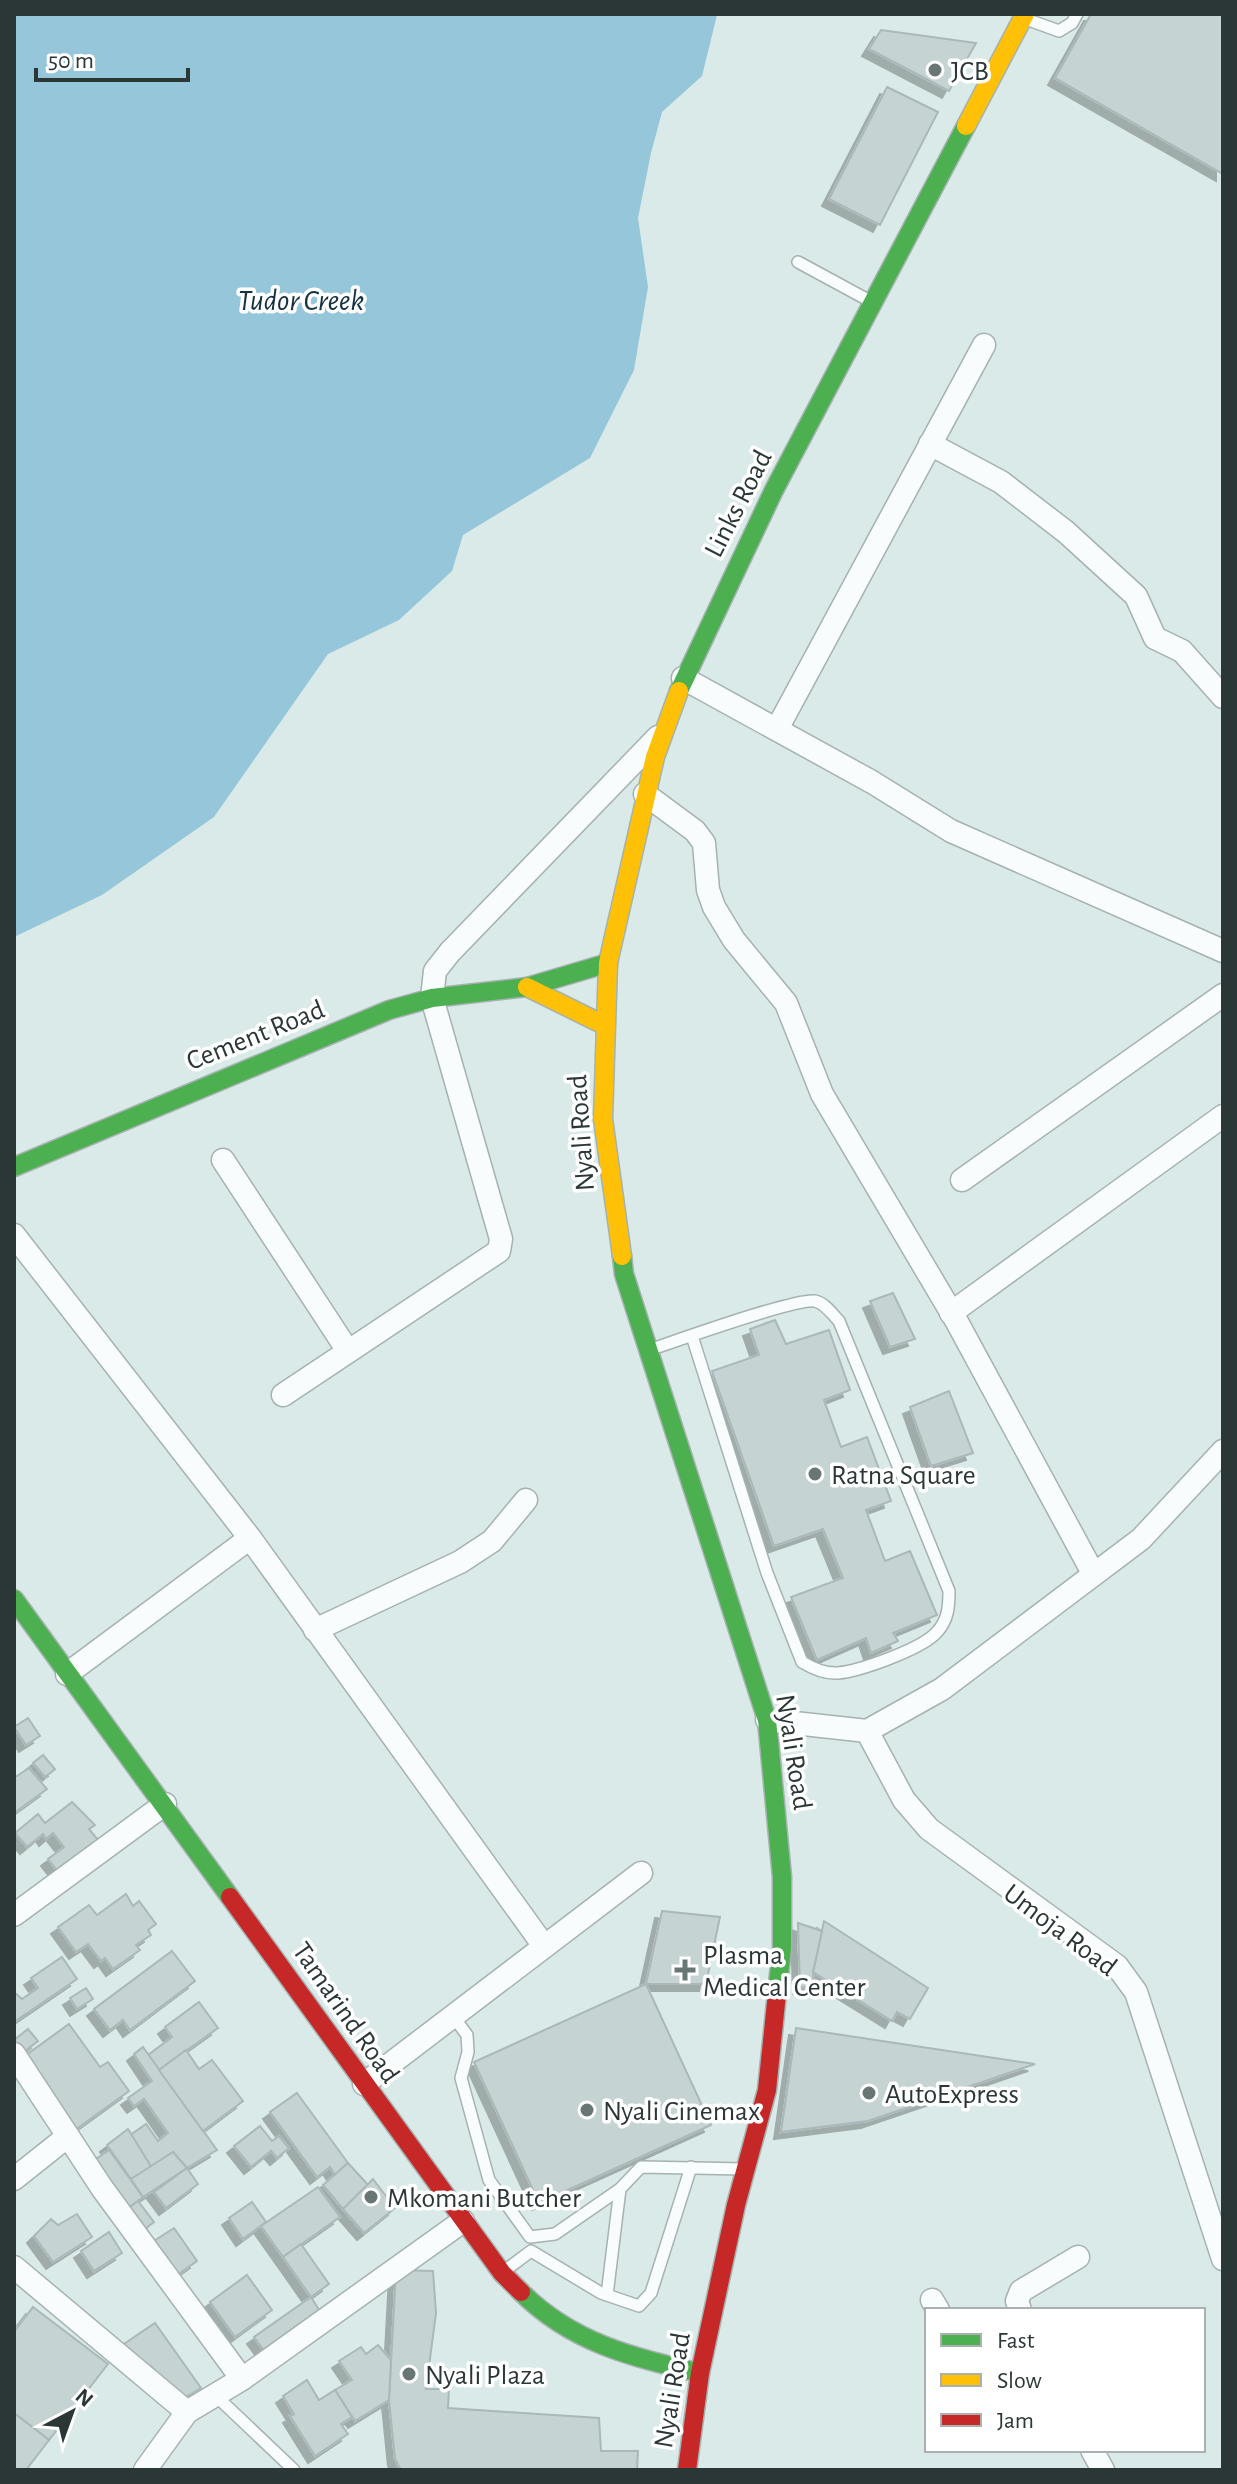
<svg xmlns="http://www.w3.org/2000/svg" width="1237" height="2484" font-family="'Alegreya Sans',sans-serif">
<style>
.water{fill:#96c6da}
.building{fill:#c6d3d3;stroke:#abb8b9;stroke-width:2;filter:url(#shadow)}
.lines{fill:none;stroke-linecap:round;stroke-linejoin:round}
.lane-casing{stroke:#a5b2b0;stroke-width:14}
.street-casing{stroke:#a5b2b0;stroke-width:25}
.fast-casing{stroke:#a5b2b0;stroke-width:21}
.slow-casing{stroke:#a5b2b0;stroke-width:21}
.jam-casing{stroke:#a5b2b0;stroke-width:21}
.lane{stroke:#f9fcfc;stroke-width:11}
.street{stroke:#f9fcfc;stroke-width:22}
.fast{stroke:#4caf50;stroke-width:18}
.slow{stroke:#ffc107;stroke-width:18}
.jam{stroke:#c62828;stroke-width:18}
.poi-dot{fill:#687674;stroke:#fff;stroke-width:3}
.labels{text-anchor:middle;stroke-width:7;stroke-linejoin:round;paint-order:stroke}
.poi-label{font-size:28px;fill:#2b3736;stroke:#fff;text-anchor:start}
.street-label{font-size:28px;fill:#2b3736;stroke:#fff}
.water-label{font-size:30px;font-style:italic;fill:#14313f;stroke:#fff}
</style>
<defs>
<filter id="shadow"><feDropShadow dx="-7" dy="7" stdDeviation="0" flood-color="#0004"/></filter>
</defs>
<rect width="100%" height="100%" fill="#d9eae8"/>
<path class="water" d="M 14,14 L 717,15 L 702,76 L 662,112 L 651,153 L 638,218 L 648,287 L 634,370 L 590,458 L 463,535 L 452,571 L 399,620 L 328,654 L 214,817 L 102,895 L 14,937 Z"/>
<g class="building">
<path d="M 1091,14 L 1223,14 L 1223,174 L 1055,78 Z"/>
<path d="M 881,30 L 976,43 L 949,91 L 869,49 Z"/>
<path d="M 887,87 L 938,112 L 880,225 L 829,199 Z"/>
<path d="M 893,1293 L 915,1339 L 890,1347 L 870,1301 Z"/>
<path d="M 775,1320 L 786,1344 L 829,1330 L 850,1390 L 824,1400 L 841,1447 L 867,1437 L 891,1501 L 866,1510 L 885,1561 L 910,1551 L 937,1615 L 893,1633 L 898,1641 L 871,1653 L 866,1638 L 817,1660 L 791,1597 L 843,1578 L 823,1529 L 774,1546 L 712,1371 L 759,1355 L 750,1329 Z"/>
<path d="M 949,1391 L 973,1453 L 931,1466 L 910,1407 Z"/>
<path d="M 28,1718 L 40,1736 L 26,1745 L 14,1727 Z"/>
<path d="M 43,1755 L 55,1769 L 45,1777 L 33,1763 Z"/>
<path d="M 29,1768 L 47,1789 L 14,1813 L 14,1778 Z"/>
<path d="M 72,1802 L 95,1825 L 89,1829 L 103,1846 L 63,1878 L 48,1859 L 64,1847 L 53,1833 L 46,1839 L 43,1834 L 27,1847 L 15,1833 L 38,1814 L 45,1823 Z"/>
<path d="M 126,1894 L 133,1906 L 139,1901 L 156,1924 L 148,1930 L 151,1935 L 136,1945 L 140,1950 L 113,1969 L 105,1958 L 101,1961 L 88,1944 L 76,1952 L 58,1927 L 89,1905 L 97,1915 Z"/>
<path d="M 662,1911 L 720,1917 L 706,1984 L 646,1984 Z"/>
<path d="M 824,1921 L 928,1988 L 910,2019 L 897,2012 L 892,2021 L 813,1972 Z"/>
<path d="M 798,1923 L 822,1931 L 813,1972 L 814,1988 L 800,1987 Z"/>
<path d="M 172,1951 L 195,1981 L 130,2030 L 123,2020 L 110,2030 L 94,2009 Z"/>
<path d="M 62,1957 L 77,1979 L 14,2022 L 14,1992 L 22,1999 L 38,1988 L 31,1978 Z"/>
<path d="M 646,1984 L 711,2125 L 539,2203 L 474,2062 Z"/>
<path d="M 86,1988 L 93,1999 L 77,2009 L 70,1998 Z"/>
<path d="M 199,2002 L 218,2028 L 159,2070 L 148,2055 L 172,2037 L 165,2027 Z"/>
<path d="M 69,2024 L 100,2067 L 108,2062 L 129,2091 L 75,2130 L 22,2058 Z"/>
<path d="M 796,2028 L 1035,2064 L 868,2121 L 781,2132 Z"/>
<path d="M 28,2029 L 38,2041 L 20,2055 L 14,2040 Z"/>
<path d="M 143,2047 L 217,2150 L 187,2168 L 173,2152 L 152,2168 L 129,2136 L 146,2124 L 158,2141 L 168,2133 L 144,2099 L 134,2106 L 128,2098 L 152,2081 L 134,2054 Z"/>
<path d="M 186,2050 L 199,2069 L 212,2060 L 243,2101 L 203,2131 L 159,2070 Z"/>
<path d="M 297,2093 L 348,2163 L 335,2175 L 330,2167 L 317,2177 L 270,2112 Z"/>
<path d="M 260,2126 L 272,2141 L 279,2136 L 289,2148 L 277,2158 L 271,2151 L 251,2167 L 234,2146 Z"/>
<path d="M 128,2129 L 152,2168 L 131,2179 L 107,2145 Z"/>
<path d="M 109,2150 L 143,2197 L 126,2210 L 92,2162 Z"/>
<path d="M 173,2152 L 187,2168 L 143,2197 L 131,2179 Z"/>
<path d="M 348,2163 L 369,2186 L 343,2209 L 323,2185 Z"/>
<path d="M 187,2168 L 198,2184 L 166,2208 L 154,2192 Z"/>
<path d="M 373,2179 L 395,2208 L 364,2233 L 343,2209 Z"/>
<path d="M 318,2187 L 340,2217 L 283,2257 L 261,2226 Z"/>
<path d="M 138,2201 L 154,2222 L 142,2231 L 126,2210 Z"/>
<path d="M 252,2202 L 266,2222 L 243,2239 L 229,2218 Z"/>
<path d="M 77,2214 L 92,2237 L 53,2262 L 34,2236 L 51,2219 L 58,2225 Z"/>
<path d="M 174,2228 L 197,2261 L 177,2275 L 154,2241 Z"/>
<path d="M 109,2232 L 122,2253 L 94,2271 L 81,2251 Z"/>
<path d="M 301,2244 L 329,2284 L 311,2297 L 283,2257 Z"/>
<path d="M 396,2270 L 433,2271 L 436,2313 L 426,2389 L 449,2389 L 448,2408 L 599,2418 L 601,2451 L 638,2451 L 637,2470 L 401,2470 L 395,2459 L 389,2400 Z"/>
<path d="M 247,2275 L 272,2310 L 235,2337 L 210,2302 Z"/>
<path d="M 311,2297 L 321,2313 L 265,2352 L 254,2337 Z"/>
<path d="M 33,2307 L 108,2364 L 49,2440 L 14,2413 L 14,2332 Z"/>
<path d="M 155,2323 L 201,2388 L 179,2401 L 151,2366 L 137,2372 L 121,2346 Z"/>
<path d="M 378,2345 L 391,2360 L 389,2400 L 355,2421 L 335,2390 L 352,2380 L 339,2361 L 361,2347 L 366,2354 Z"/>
<path d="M 307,2380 L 319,2400 L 335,2390 L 352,2417 L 341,2424 L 348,2434 L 315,2456 L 290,2416 L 294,2414 L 283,2396 Z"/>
<path d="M 14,2413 L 49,2440 L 26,2470 L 14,2470 Z"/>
</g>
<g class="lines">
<g class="lane-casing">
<g id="lane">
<path d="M 1023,18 L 1059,31 L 1072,23 L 1077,14"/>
<path d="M 798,262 L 870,301"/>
<path d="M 649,1350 C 676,1341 795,1298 815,1301 C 825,1303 832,1314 839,1321 L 949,1591 C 949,1607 948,1620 937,1632 C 922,1649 860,1671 838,1673 C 825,1674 812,1668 802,1662 L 767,1573 L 692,1336"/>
<path d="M 453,2016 L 467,2035 L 468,2052 L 461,2078 L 489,2180 L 530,2237 L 555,2234 L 620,2189 L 641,2167 L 745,2169"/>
<path d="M 503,2272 L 531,2251 L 601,2293 L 639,2306 L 651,2293 L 691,2167"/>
<path d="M 607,2295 L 620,2189"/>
<path d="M 215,2395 L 294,2470"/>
</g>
</g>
<g class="street-casing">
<g id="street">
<path d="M 930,444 L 1001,482 L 1066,532 L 1136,596 L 1155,638 L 1182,651 L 1223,697"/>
<path d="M 683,678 L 872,782 L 951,831 L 1223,951"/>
<path d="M 777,729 L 984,345"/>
<path d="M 645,794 L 695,831 L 704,843 L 708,890 L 714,907 L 734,940 L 786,1003 L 822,1094 L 957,1322 L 1093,1573"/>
<path d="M 223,1160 L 348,1351"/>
<path d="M 962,1180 L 1223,995"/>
<path d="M 14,1235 L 250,1538 L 544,1946"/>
<path d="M 951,1313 L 1223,1116"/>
<path d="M 283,1395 L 499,1251 L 501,1239 L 432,998 L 435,971 L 450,952 L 658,737"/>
<path d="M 315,1630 L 460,1562 L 492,1541 L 526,1500"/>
<path d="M 67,1674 L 250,1538"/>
<path d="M 767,1720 L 867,1731 L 942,1689 L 1141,1539 L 1223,1451"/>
<path d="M 867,1731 L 904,1800 L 929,1829 L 1117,1966 L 1136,1992 L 1223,2259"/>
<path d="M 14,1915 L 165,1804"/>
<path d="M 14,2054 L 102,2188 L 242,2379"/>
<path d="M 364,2084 L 641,1873"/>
<path d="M 14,2179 L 68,2136"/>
<path d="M 14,2267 L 187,2412"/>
<path d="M 932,2300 L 938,2310"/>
<path d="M 1020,2310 L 1017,2301 L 1021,2291 L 1078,2257"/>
<path d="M 1092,2450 L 1103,2470"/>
<path d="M 145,2470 L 187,2412 L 242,2379 L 463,2221"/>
</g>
</g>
<g class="fast-casing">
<g id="fast">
<path d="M 679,691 L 774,490 L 966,126"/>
<path d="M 14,1167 L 389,1010 L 432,998 L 527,987 L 608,963"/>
<path d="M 622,1256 L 624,1274 L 767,1720 L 782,1877 L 782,1948 L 777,1993"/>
<path d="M 14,1599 L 230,1897"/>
<path d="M 521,2292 C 572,2343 632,2357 700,2373"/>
</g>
</g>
<g class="slow-casing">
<g id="slow">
<path d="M 966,126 L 1025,14"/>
<path d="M 527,987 L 604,1025"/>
<path d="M 622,1256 L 603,1119 L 608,963 L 655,757 L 679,691"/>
</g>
</g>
<g class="jam-casing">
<g id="jam">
<path d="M 230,1897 L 502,2273 L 521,2292"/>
<path d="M 687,2470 L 700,2373 L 736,2205 L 767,2090 L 777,1993"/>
</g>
</g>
<use href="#lane" class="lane"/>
<use href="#street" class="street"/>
<use href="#fast" class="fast"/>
<use href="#slow" class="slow"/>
<use href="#jam" class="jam"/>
</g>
<g class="poi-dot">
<circle cx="935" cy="70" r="8"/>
<circle cx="815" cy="1474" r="8"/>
<path d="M681 1958h8v8h8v8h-8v8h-8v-8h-8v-8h8z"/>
<circle cx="869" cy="2093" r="8"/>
<circle cx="587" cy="2110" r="8"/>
<circle cx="371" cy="2197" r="8"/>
<circle cx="409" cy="2374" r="8"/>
</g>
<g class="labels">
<g class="poi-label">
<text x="951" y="80">JCB</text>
<text x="831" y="1484">Ratna Square</text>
<text x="703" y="1964">Plasma<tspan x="703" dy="32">Medical Center</tspan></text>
<text x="885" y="2103">AutoExpress</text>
<text x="603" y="2120">Nyali Cinemax</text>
<text x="387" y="2207">Mkomani Butcher</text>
<text x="425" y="2384">Nyali Plaza</text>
</g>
<g class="street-label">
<text transform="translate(737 503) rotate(-63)" y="10">Links Road</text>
<text transform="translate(255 1034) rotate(-22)" y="10">Cement Road</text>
<text transform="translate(580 1133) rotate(-94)" y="10">Nyali Road</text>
<text transform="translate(795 1752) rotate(81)" y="10">Nyali Road</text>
<text transform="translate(1061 1929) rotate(37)" y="10">Umoja Road</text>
<text transform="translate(347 2012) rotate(55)" y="10">Tamarind Road</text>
<text transform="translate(671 2390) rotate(-81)" y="10">Nyali Road</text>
</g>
<g class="water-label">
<text x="301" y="310">Tudor Creek</text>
</g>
</g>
<rect width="1237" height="2484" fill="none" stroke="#2b3736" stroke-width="32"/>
<rect x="925" y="2308" width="280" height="144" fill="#ffffff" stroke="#aaafaf" stroke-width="2"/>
<rect x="941" y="2334" width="40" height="12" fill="#4caf50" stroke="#aaafaf" stroke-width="2"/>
<text x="997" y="2348" font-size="24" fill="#2b3736">Fast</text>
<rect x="941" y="2374" width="40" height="12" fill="#ffc107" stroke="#aaafaf" stroke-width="2"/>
<text x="997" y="2388" font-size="24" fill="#2b3736">Slow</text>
<rect x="941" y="2414" width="40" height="12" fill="#c62828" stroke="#aaafaf" stroke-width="2"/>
<text x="997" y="2428" font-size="24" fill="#2b3736">Jam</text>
<g transform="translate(72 2412) rotate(41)" stroke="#ffffff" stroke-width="6" paint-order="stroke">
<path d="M0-6L14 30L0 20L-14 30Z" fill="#2b3736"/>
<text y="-12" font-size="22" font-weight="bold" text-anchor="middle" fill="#2b3736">N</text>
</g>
<path d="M36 68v12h152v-12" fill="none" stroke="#2b3736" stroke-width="4"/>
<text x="48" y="68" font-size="24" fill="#2b3736" stroke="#ffffff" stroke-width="6" paint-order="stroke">50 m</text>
</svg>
